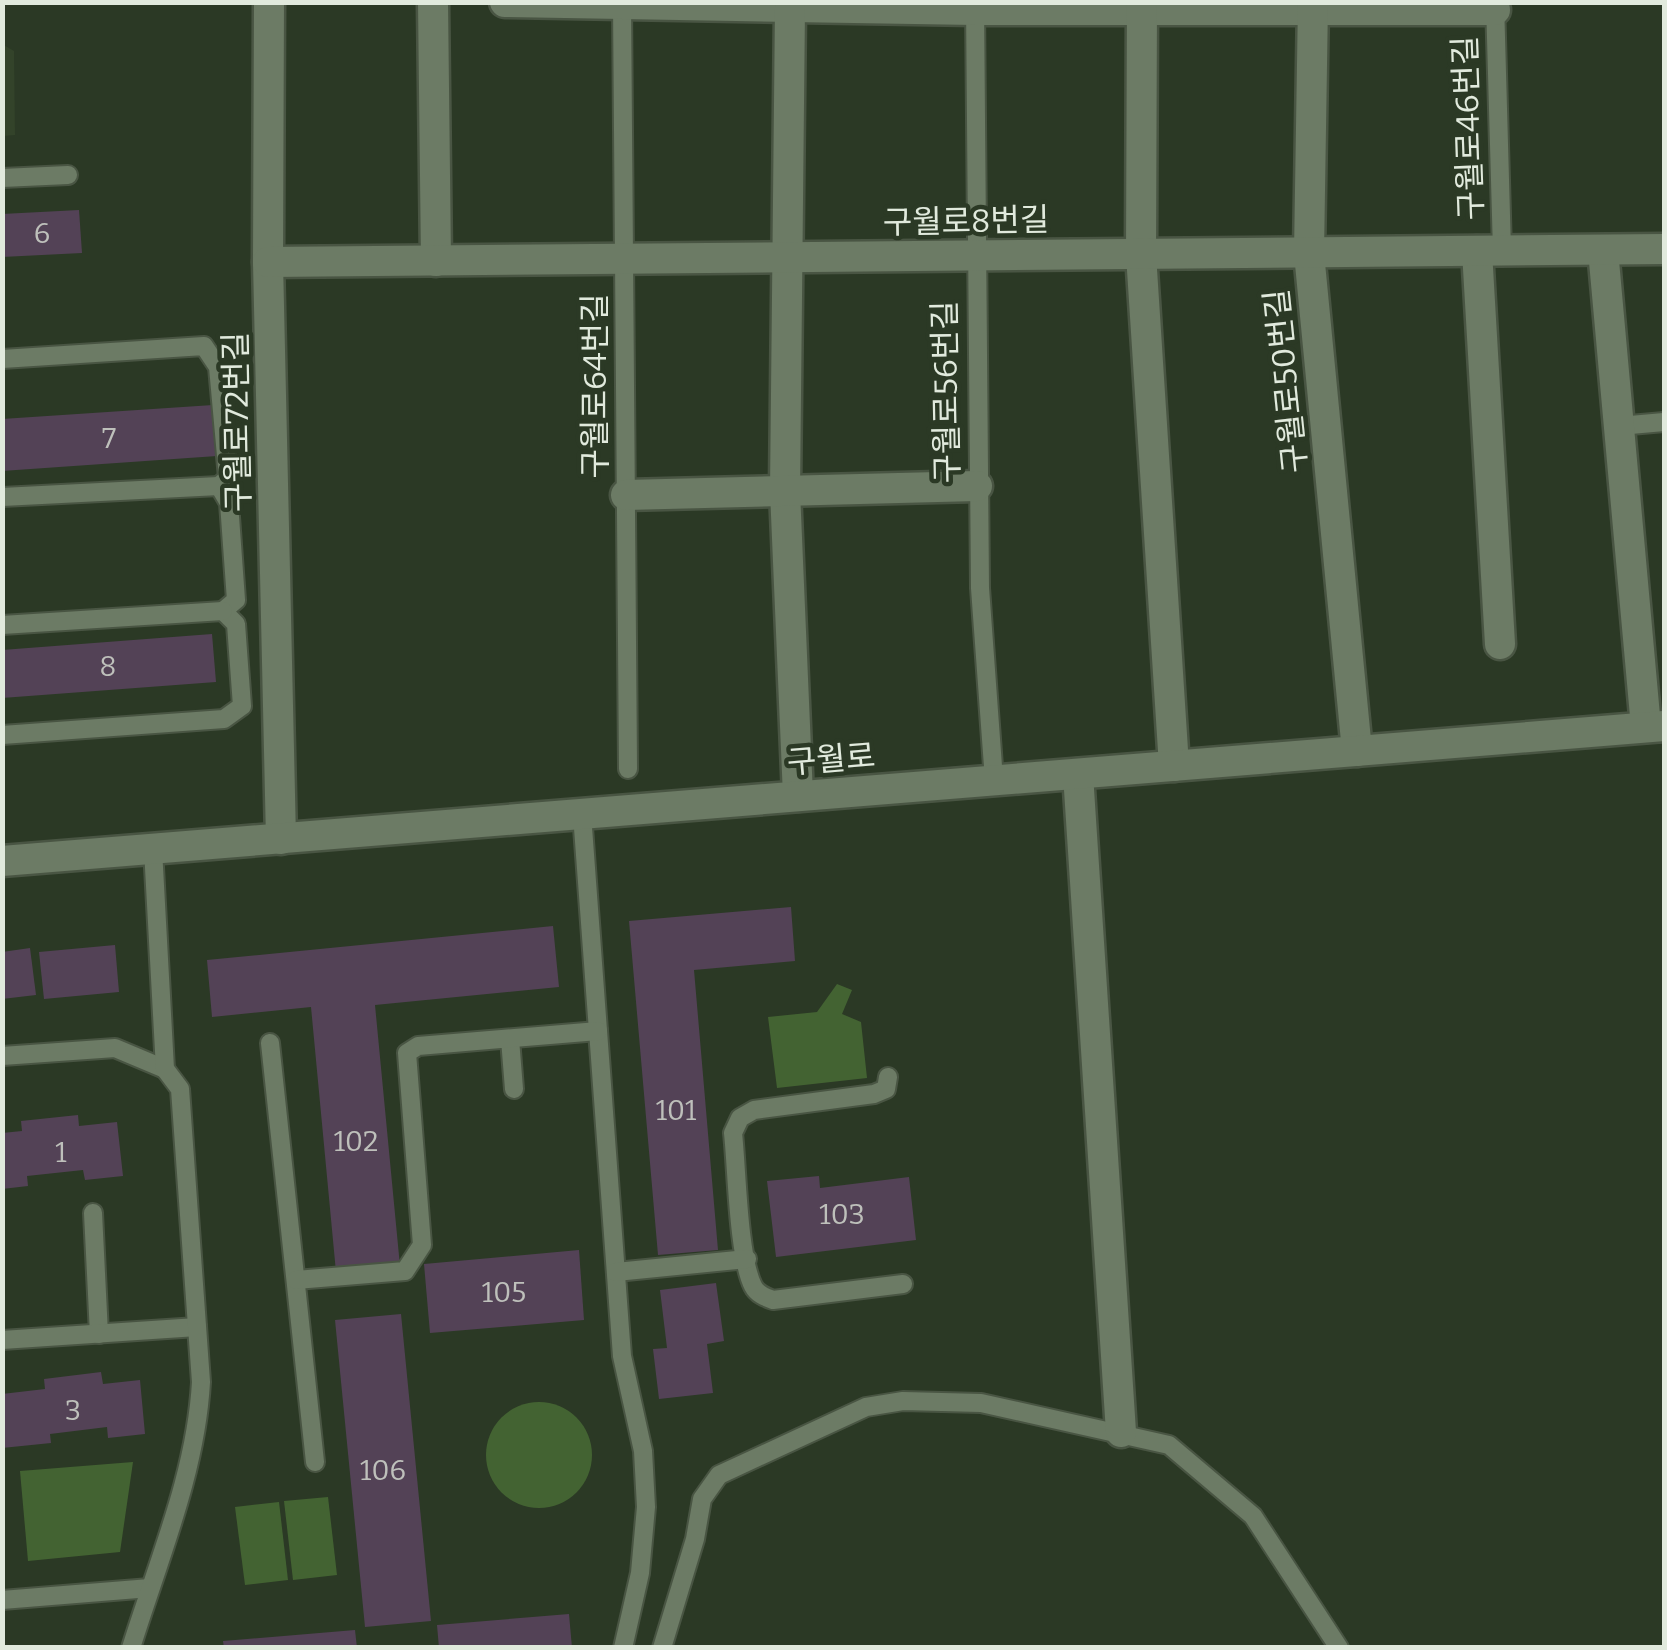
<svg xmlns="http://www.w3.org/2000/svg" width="1667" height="1650" font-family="Bitter,'Noto Sans KR',serif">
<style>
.built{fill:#33432a}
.green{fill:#436332}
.building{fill:#534256}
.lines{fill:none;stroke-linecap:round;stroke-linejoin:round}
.lane-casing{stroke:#495543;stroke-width:22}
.street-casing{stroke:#495543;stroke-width:35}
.secondary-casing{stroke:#495543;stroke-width:35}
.lane{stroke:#6c7b65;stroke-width:18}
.street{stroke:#6c7b65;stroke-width:30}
.secondary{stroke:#6c7b65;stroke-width:30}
.labels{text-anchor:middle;stroke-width:9;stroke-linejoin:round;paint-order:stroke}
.number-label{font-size:28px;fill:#bec0bb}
.street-label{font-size:32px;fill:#e1eadd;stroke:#2b3925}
</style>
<rect width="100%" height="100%" fill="#2b3925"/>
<path class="built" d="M 2,44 L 14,51 L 15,135 L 3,136 Z"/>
<g class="green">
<path d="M 837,984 L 852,990 L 842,1014 L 861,1022 L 867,1078 L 777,1088 L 768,1017 L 817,1012 Z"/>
<circle cx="539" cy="1455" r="53"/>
<path d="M 133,1462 L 120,1552 L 28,1561 L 20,1471 Z"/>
<path d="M 328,1497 L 337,1575 L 293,1580 L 284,1501 Z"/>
<path d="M 279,1502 L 288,1580 L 245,1585 L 235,1507 Z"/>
</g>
<g class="building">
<path d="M 79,210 L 82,253 L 2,257 L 2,214 Z"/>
<path d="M 213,405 L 217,456 L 2,471 L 2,419 Z"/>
<path d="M 212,634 L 216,682 L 2,698 L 2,650 Z"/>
<path d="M 791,907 L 795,961 L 694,970 L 718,1250 L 658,1255 L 629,921 Z"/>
<path d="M 553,926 L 559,987 L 375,1005 L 400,1266 L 336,1272 L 311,1007 L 212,1017 L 207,960 Z"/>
<path d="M 115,945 L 119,992 L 44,999 L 39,952 Z"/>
<path d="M 30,948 L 36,995 L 2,999 L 2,952 Z"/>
<path d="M 78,1115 L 79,1126 L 117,1122 L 123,1176 L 85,1180 L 83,1170 L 27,1176 L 28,1186 L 2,1189 L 2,1133 L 22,1131 L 21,1121 Z"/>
<path d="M 819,1176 L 820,1188 L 909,1177 L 916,1240 L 776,1257 L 767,1181 Z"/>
<path d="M 579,1250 L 584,1320 L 430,1333 L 424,1264 Z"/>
<path d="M 716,1283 L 724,1341 L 707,1344 L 713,1393 L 659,1399 L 653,1349 L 667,1348 L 660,1290 Z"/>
<path d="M 401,1314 L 431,1621 L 365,1627 L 335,1320 Z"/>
<path d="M 101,1372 L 103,1384 L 140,1380 L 145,1434 L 108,1438 L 107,1427 L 50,1434 L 51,1443 L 2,1448 L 2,1394 L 45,1389 L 44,1379 Z"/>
<path d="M 569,1614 L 572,1648 L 439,1648 L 437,1625 Z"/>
<path d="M 355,1630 L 357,1648 L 224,1648 L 223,1641 Z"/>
</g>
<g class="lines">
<g class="lane-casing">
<g id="lane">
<path d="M 622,2 L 628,769"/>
<path d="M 975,2 L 980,588 L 994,780"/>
<path d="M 1495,2 L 1502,251"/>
<path d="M 2,178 L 68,175"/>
<path d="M 2,359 L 204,346 L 218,367 L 228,478 L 219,486 L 229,503 L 236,600 L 223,611 L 236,624 L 242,706 L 224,719 L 2,735"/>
<path d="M 1619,426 L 1664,422"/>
<path d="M 2,497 L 219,486"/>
<path d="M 2,625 L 223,611"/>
<path d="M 582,814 L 622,1356 L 643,1451 L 646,1507 L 640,1573 L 623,1648"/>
<path d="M 510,1039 L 514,1089"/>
<path d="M 270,1043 L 315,1462"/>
<path d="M 2,1056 L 115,1048 L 165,1069"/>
<path d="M 888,1077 L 886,1089 L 874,1094 L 754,1110 L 740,1118 L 733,1133 C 737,1169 738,1256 753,1286 C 757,1294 765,1297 773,1300 L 903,1284"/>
<path d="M 93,1213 L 99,1334"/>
<path d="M 616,1272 L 747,1259"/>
<path d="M 296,1280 L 405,1271 L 422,1245 L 407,1053 L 418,1046 L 598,1031"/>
<path d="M 2,1340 L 197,1327"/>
<path d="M 2,1600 L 150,1588"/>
<path d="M 131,1648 C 158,1561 196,1473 201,1382 L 180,1089 L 165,1069 L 153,849"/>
<path d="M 662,1648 L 695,1539 L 702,1499 L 719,1475 L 866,1407 L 903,1401 L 981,1403 L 1169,1445 L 1253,1516 L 1339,1648"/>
</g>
</g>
<g class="street-casing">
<g id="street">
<path d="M 269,2 L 268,262 L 281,839"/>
<path d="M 433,2 L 436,261"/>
<path d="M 505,2 L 975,10 L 1495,10"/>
<path d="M 1142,2 L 1141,254 L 1174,766"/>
<path d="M 1313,2 L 1309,253 L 1357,751"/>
<path d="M 790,7 L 785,491 L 798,796"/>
<path d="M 1603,250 L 1646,727"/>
<path d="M 1477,251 L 1500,644"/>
<path d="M 268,262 L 1664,249"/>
<path d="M 626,495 L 977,486"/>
<path d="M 1078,774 L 1121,1432"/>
</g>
</g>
<g class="secondary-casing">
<path id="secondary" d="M 2,861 L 1664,726"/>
</g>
<use href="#lane" class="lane"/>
<use href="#street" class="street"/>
<use href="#secondary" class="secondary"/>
</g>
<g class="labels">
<g class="number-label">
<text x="42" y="243">6</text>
<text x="109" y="448">7</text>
<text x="108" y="676">8</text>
<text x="676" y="1120">101</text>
<text x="356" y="1151">102</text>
<text x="61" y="1162">1</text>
<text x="842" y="1224">103</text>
<text x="504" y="1302">105</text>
<text x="73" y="1420">3</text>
<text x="383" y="1480">106</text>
</g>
<g class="street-label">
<text transform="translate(1468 128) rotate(-92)" y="11">구월로46번길</text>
<text transform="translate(966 221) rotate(-1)" y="11">구월로8번길</text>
<text transform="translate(1286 381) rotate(-96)" y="11">구월로50번길</text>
<text transform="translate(595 386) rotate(-90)" y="11">구월로64번길</text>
<text transform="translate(946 392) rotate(-91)" y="11">구월로56번길</text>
<text transform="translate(237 422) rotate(-91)" y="11">구월로72번길</text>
<text transform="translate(831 759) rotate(-5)" y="11">구월로</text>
</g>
</g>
<rect width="1667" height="1650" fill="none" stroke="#e1eadd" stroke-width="10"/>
</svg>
